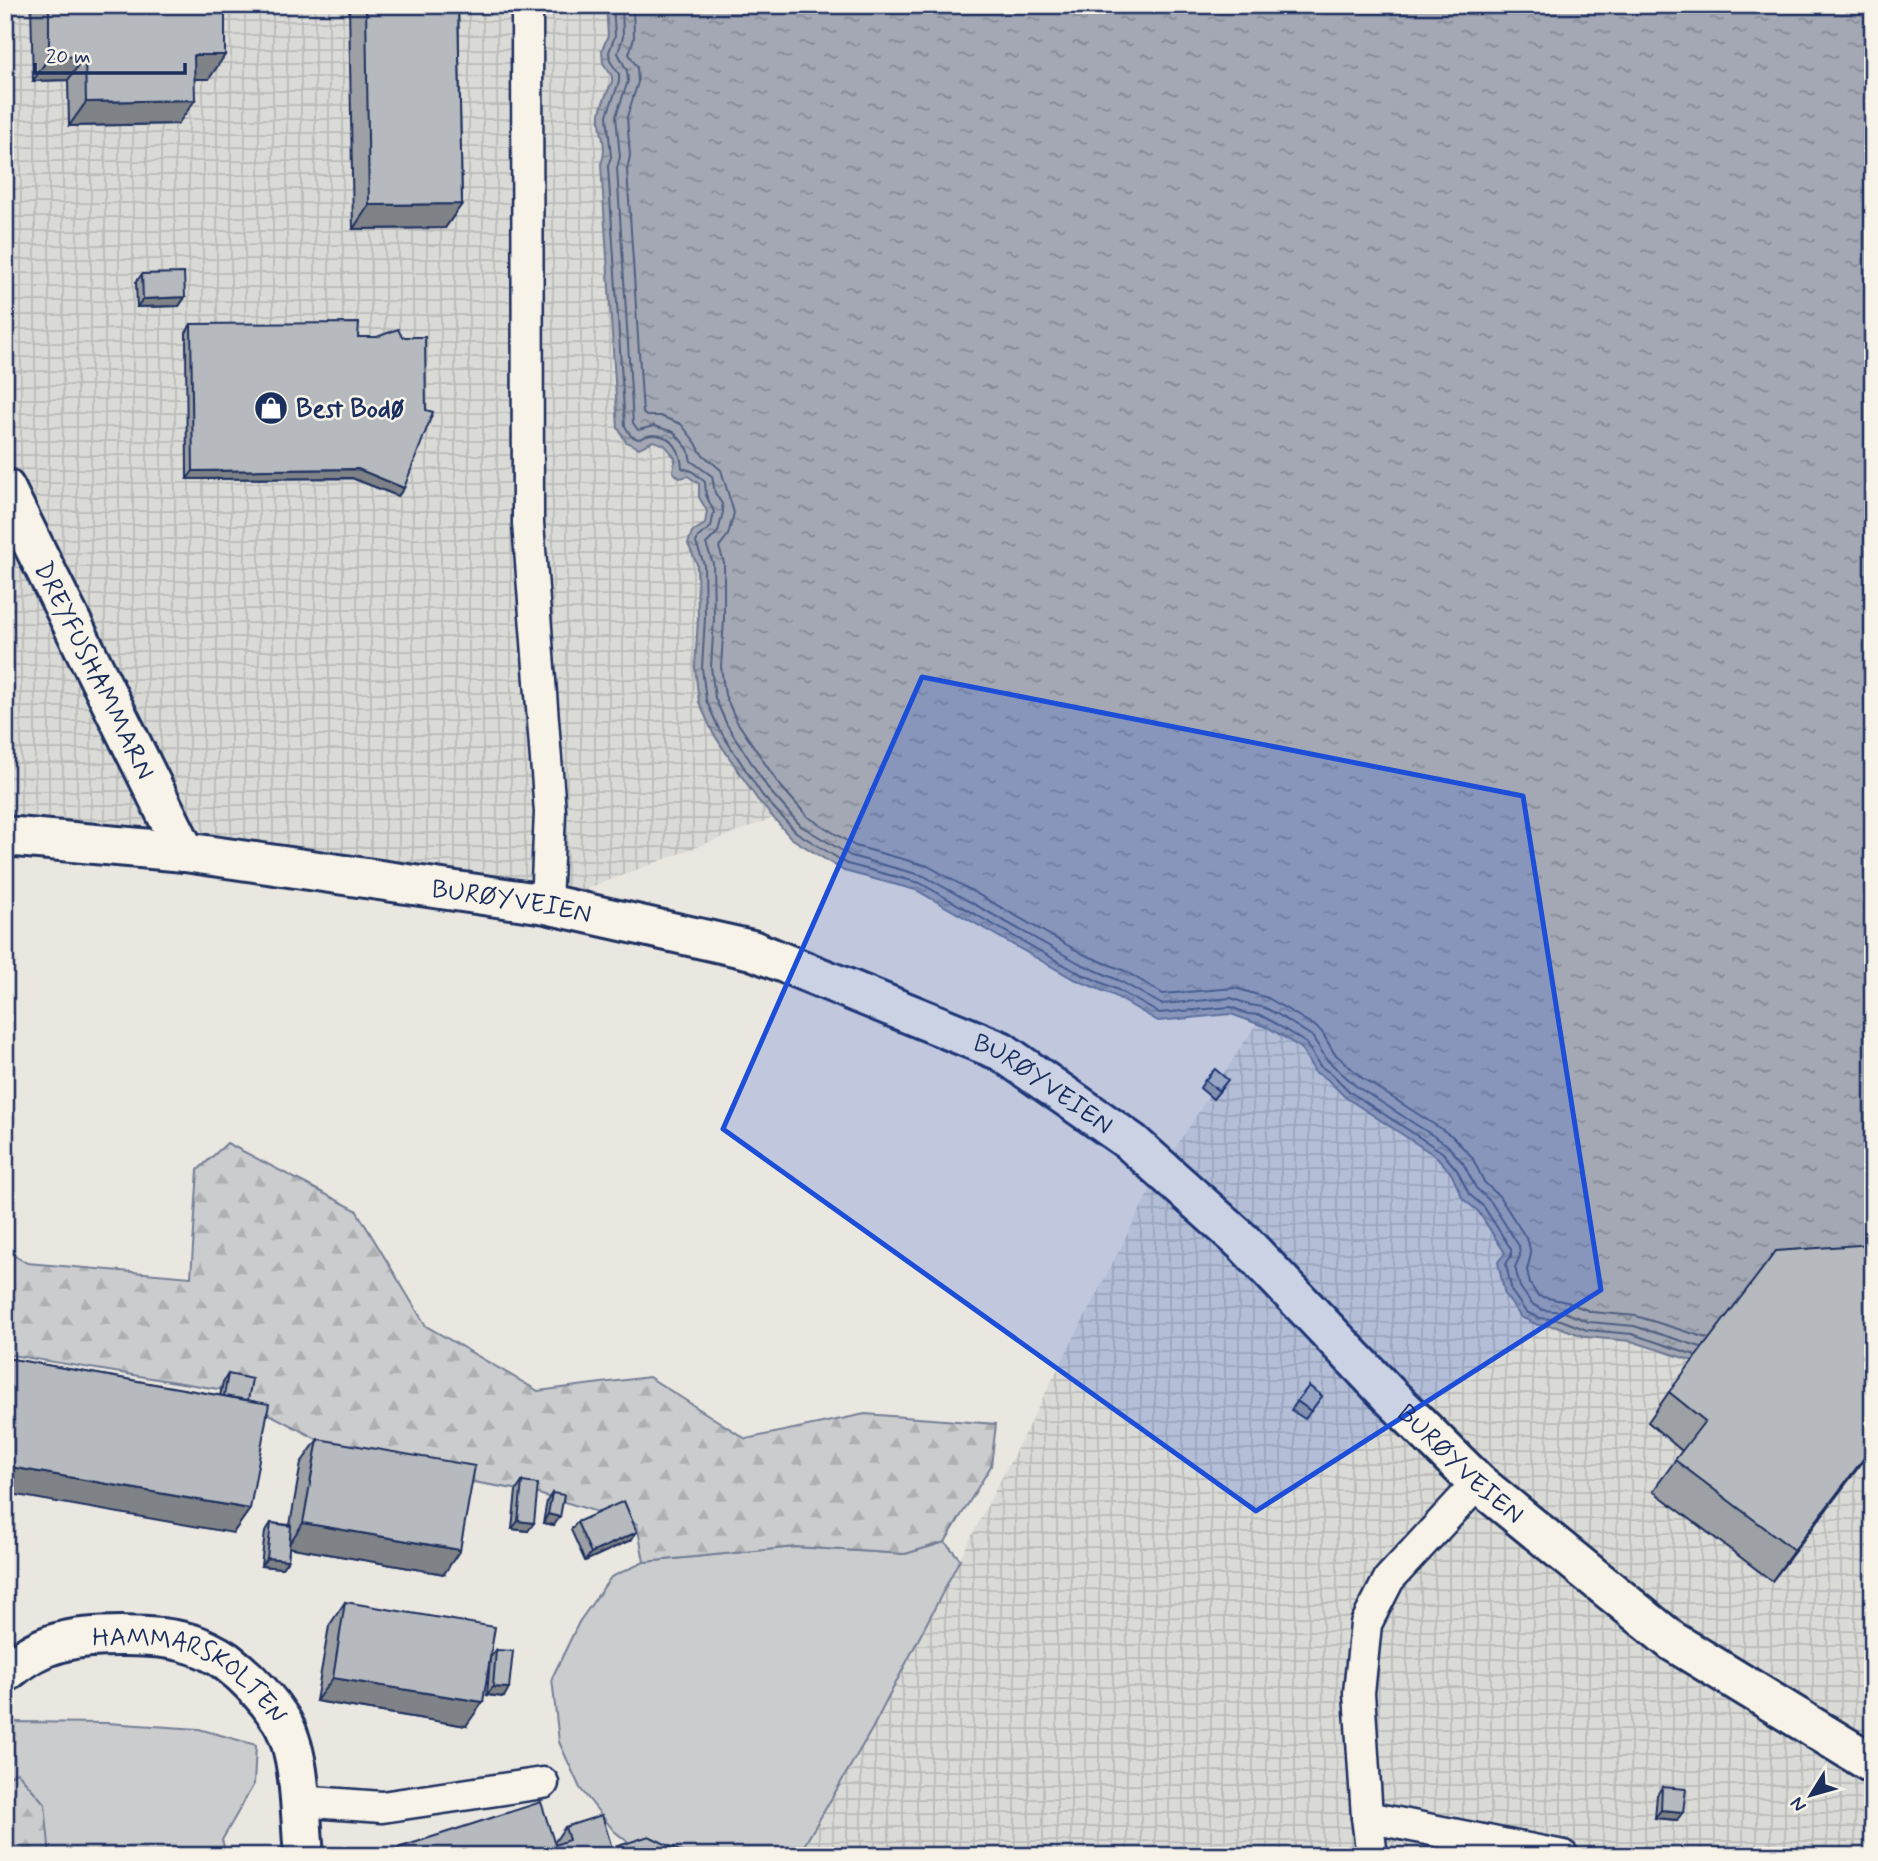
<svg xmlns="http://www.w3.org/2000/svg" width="1878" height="1861" font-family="Mynerve,sans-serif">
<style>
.industrial{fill:url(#industrial-grid)}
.grass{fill:#cbcccd;stroke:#737e96;stroke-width:2}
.forest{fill:url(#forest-firs);stroke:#737e96;stroke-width:2}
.water{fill:url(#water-ripples);stroke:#6d7892;stroke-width:2}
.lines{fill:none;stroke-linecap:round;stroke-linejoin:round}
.shore{stroke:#515f80;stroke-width:2}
.lane-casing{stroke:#1b2f5e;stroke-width:35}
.street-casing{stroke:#1b2f5e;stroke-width:44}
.lane{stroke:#f7f3e8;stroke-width:30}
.street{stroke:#f7f3e8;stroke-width:38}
.wall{fill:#9da0a4;stroke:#1b2f5e;stroke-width:2}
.shaded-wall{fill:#7f8286;stroke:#1b2f5e;stroke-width:2}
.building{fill:#b6babf;stroke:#1b2f5e;stroke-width:2}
.marked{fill:#1d4ed8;fill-opacity:0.2;stroke:#1d4ed8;stroke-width:5;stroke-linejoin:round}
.labels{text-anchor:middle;stroke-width:5;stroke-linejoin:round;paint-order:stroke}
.poi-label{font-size:26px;font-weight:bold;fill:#1b2f5e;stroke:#f7f3e8;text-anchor:start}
.street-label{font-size:26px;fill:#1b2f5e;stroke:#f7f3e8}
</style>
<defs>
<pattern id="industrial-grid" width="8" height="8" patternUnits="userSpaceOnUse" patternTransform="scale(1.75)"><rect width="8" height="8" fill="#dadad6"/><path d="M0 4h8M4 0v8" fill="none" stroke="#babbba"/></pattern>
<pattern id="forest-firs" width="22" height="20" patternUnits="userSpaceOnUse" patternTransform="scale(1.75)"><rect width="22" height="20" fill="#cbcccd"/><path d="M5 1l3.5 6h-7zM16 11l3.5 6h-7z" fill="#aeb0b2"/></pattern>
<pattern id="water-ripples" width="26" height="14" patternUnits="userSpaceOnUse" patternTransform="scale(1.75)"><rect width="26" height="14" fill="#a3a8b4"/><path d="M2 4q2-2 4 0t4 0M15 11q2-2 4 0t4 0" fill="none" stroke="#848996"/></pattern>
</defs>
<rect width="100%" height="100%" fill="#eae7e0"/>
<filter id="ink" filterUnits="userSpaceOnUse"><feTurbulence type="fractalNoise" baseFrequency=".0143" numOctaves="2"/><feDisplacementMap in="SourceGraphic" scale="14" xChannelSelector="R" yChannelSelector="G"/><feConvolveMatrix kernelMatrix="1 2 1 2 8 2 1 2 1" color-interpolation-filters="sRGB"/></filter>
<g filter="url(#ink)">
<g class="industrial">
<path d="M 5,5 L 606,5 L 608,36 L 602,50 L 603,63 L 612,76 L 612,82 L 600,114 L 603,133 L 604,157 L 601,164 L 653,441 L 665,445 L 688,476 L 699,484 L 699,497 L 707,511 L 705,524 L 692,532 L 688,544 L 697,564 L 698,618 L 695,668 L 713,733 L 757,799 L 773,818 L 546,904 L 5,837 Z"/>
<path d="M 1257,1022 L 1302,1048 L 1315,1072 L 1327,1079 L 1345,1097 L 1437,1157 L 1452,1173 L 1463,1199 L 1478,1211 L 1505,1253 L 1498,1262 L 1505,1294 L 1521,1317 L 1538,1325 L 1559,1327 L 1586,1337 L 1630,1341 L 1653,1350 L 1873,1387 L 1873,1856 L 798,1856 L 872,1729 L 1159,1173 Z"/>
</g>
<g class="grass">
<path d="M 945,1542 L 960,1559 L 872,1729 L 798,1856 L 646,1856 L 614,1831 L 580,1788 L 559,1742 L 552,1678 L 579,1622 L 611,1577 L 644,1562 L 795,1547 L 905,1554 Z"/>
<path d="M 15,1722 L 107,1723 L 199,1729 L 256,1745 L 254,1784 L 222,1840 L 227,1856 L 5,1856 L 5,1728 Z"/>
</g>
<g class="forest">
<path d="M 227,1143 L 356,1210 L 426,1326 L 538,1391 L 649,1377 L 746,1439 L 865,1414 L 996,1424 L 991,1466 L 945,1542 L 905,1554 L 795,1547 L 644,1562 L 637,1524 L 532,1492 L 461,1480 L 343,1453 L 224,1390 L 5,1354 L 5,1250 L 27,1263 L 191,1277 L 198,1170 Z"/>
<path d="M 17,1772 L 45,1804 L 50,1856 L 5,1856 L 5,1779 Z"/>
</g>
<path class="water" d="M 606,5 L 1873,5 L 1873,1387 L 1709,1366 L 1631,1341 L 1586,1337 L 1559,1327 L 1538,1325 L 1521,1317 L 1505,1295 L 1498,1262 L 1505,1253 L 1478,1211 L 1463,1199 L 1451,1173 L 1437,1157 L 1345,1097 L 1327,1079 L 1315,1072 L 1301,1048 L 1269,1028 L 1231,1014 L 1158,1021 L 1113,995 L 1072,978 L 916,890 L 844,871 L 791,838 L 757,799 L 713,733 L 699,702 L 695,668 L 698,618 L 697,564 L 688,544 L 692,532 L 705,524 L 707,511 L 699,497 L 699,484 L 688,476 L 680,478 L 673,472 L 675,458 L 665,445 L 653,441 L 639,448 L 626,442 L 618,428 L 601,164 C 609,146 598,131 600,114 C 601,104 608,91 612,82 L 612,76 L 603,63 L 602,50 L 608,36 Z"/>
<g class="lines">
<g class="shore">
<path d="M 613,5 L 615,36 L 609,52 L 610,61 L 619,74 L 619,82 L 607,115 L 611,157 L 608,166 L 625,426 L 631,436 L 638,439 C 643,438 649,434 655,435 C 674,436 681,452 682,468 L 692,471 L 705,482 L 706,495 L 714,512 L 711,527 L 698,537 L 696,543 L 704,564 L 705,618 L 702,668 L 706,700 L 719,729 L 762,795 L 796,832 L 847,864 L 920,883 L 1075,971 L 1116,989 L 1159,1013 L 1231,1007 L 1248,1014 L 1260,1015 L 1273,1022 L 1306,1043 L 1320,1066 L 1332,1074 L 1350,1092 L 1442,1152 L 1457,1170 L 1469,1194 L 1484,1207 L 1511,1249 L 1511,1256 L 1506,1264 L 1512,1292 L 1526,1312 L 1540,1318 L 1561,1320 L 1587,1330 L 1632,1334 L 1695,1355"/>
<path d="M 622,5 L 623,37 L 618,53 L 627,71 L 628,81 L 616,116 L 620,157 L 617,168 L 633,423 L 638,430 L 654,426 L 674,432 L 688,449 L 691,461 L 712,476 L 715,493 L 722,504 L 723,512 L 718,532 L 706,544 L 713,563 L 714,618 L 711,667 L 715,698 L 727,725 L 769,790 L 801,826 L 851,856 L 924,876 L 1079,963 L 1120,981 L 1161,1004 L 1231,998 L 1250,1005 L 1263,1007 L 1277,1014 L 1312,1036 L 1327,1060 L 1356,1086 L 1446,1144 L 1463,1163 L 1476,1188 L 1491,1202 L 1519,1246 L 1520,1256 L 1515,1267 L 1520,1287 L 1532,1304 L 1543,1310 L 1564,1312 L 1589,1322 L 1634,1326 L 1701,1347"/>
<path d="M 633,5 L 634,38 L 629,54 L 637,67 L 638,82 L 627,117 L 630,156 L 627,170 L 643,413 L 646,416 L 660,416 L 681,424 L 696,443 L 701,453 L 721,470 L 734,513 L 728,535 L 719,547 L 724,563 L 724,619 L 721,667 L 725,695 L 736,720 L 778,783 L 808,817 L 855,846 L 928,866 L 1083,954 L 1125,971 L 1163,994 L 1235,988 L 1268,998 L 1315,1026 L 1322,1032 L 1334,1053 L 1362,1078 L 1452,1136 L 1472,1157 L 1484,1182 L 1499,1196 L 1528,1241 L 1531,1254 L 1527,1270 L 1530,1284 L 1538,1296 L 1567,1302 L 1592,1312 L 1636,1316 L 1707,1338"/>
</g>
<g class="lane-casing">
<g id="lane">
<path d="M 527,5 L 528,523 L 550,812 L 546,904"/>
<path d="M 298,1801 L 382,1807 L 543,1783"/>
<path d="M 1367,1817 L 1563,1856"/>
<path d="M 1372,1856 L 1367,1817 L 1359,1693 L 1366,1624 L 1389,1579 L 1478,1483"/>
</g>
</g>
<g class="street-casing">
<g id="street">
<path id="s1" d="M 5,488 L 185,852"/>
<path id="s2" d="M 5,836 L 185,852 L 546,904 L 752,950 L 1001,1051 L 1131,1142 L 1243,1242 L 1389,1395 L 1478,1483 L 1672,1641 L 1873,1764"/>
<path id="s3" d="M 5,1673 C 21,1659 40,1647 61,1642 C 90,1634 159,1634 188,1643 C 200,1646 216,1654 226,1661 C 247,1677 267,1698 281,1720 C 302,1754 300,1816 304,1856"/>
</g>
</g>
<use href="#lane" class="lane"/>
<use href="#street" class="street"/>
</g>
<g class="wall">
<path d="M 31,5 L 225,5 L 209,79 L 194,79 L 178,124 L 69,126 L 68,80 L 33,81 Z"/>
<path d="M 349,5 L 458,5 L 462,204 L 445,228 L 353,229 Z"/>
<path d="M 142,274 L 185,297 L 179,306 L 137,307 L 136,282 Z"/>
<path d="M 191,324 L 358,337 L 426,410 L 404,488 L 398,496 L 352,478 L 187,479 L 186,333 Z"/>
<path d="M 1205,1080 L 1222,1088 L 1213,1099 L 1200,1088 Z"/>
<path d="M 6,1358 L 220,1396 L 223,1382 L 228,1374 L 248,1400 L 250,1509 L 233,1533 Z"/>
<path d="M 1309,1386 L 1322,1396 L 1305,1419 L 1291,1410 Z"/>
<path d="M 1669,1392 L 1873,1448 L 1772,1581 L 1653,1491 L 1682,1451 L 1648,1422 Z"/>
<path d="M 318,1439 L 444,1574 L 289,1547 L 288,1560 L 282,1568 L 261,1566 L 265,1532 L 271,1523 L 290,1525 L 301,1463 Z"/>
<path d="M 522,1482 L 528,1531 L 512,1529 L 516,1491 Z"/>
<path d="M 552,1493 L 554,1525 L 543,1523 L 547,1501 Z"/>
<path d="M 577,1522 L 631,1540 L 585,1561 L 571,1530 Z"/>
<path d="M 345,1602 L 466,1726 L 316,1701 L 329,1626 Z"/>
<path d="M 496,1650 L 504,1697 L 487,1695 L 490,1658 Z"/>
<path d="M 1662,1787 L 1677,1820 L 1655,1818 L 1657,1795 Z"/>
<path d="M 565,1827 L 612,1848 L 373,1856 L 554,1843 Z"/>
</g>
<g class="shaded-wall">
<path d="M 194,55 L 225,55 L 209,79 L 177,79 Z"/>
<path d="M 85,56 L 68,80 L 33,81 L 49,57 Z"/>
<path d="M 195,100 L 178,124 L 69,126 L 86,102 Z"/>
<path d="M 462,204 L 445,228 L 353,229 L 369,205 Z"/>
<path d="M 185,297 L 179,306 L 137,307 L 143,299 Z"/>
<path d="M 358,469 L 404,488 L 398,496 L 352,478 L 187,479 L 193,471 Z"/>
<path d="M 1873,1446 L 1873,1448 L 1772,1581 L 1794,1550 Z"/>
<path d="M 5,1466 L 250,1509 L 233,1533 L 5,1493 Z"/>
<path d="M 548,1514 L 560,1517 L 554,1525 L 543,1523 Z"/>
<path d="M 518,1521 L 534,1523 L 528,1531 L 512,1529 Z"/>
<path d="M 303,1523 L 460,1550 L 444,1574 L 287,1547 Z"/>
<path d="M 637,1532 L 631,1540 L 585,1561 L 591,1553 Z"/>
<path d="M 267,1558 L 288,1560 L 282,1568 L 261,1566 Z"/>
<path d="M 333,1678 L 483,1702 L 466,1726 L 316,1701 Z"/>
<path d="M 493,1687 L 509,1688 L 504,1697 L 487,1695 Z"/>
<path d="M 1661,1810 L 1683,1812 L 1677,1820 L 1655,1818 Z"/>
</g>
<g class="building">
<path d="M 49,5 L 225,5 L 225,55 L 194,55 L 195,100 L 86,102 L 85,56 L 49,57 Z"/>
<path d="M 366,5 L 458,5 L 462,204 L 369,205 Z"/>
<path d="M 184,273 L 185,297 L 143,299 L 142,274 Z"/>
<path d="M 359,323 L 358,337 L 377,337 L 398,329 L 402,337 L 425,337 L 426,410 L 433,412 L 404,488 L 358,469 L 193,471 L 191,324 Z"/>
<path d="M 1215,1069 L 1228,1080 L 1219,1091 L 1205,1080 Z"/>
<path d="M 1873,1244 L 1873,1446 L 1794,1550 L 1675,1460 L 1705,1421 L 1669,1392 L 1776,1251 Z"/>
<path d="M 5,1313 L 14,1314 L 6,1358 L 269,1404 L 250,1509 L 5,1466 Z"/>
<path d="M 228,1374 L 252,1379 L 248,1400 L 224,1396 Z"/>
<path d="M 1309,1386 L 1322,1396 L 1311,1411 L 1297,1401 Z"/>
<path d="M 318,1439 L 475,1466 L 460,1550 L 303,1523 Z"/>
<path d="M 522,1482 L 538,1484 L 534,1523 L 518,1521 Z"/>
<path d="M 552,1493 L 564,1495 L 560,1517 L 548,1514 Z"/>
<path d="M 624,1501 L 637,1532 L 591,1553 L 577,1522 Z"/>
<path d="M 271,1523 L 291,1526 L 288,1560 L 267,1558 Z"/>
<path d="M 345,1602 L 495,1627 L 483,1702 L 333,1678 Z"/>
<path d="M 496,1650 L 513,1651 L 509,1688 L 493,1687 Z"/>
<path d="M 1662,1787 L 1686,1789 L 1683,1812 L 1661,1810 Z"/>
<path d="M 541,1802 L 555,1845 L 569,1840 L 565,1827 L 602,1815 L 612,1848 L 649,1836 L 690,1856 L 373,1856 Z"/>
</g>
</g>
<path class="marked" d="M 922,677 L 1523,796 L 1601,1290 L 1256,1511 L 723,1129 Z"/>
<defs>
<g id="shop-disc" transform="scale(1.75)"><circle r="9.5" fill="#1b2f5e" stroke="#f7f3e8"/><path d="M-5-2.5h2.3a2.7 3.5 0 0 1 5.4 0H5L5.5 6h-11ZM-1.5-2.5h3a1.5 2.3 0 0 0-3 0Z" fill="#fff"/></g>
</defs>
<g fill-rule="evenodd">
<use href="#shop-disc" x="271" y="408"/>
</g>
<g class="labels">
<g class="poi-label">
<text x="296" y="417">Best Bodø</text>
</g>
<g class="street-label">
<text dy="9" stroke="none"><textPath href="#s1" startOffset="203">DREYFUSHAMMARN</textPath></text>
<text dy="9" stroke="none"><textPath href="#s2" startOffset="511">BURØYVEIEN</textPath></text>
<text dy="9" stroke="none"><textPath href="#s2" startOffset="1078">BURØYVEIEN</textPath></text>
<text dy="9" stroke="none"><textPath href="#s2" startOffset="1645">BURØYVEIEN</textPath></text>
<text dy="9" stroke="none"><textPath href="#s3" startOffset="206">HAMMARSKOLTEN</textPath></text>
</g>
</g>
<rect width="1878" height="1861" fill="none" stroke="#f7f3e8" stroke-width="28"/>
<rect x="14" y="14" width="1850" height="1833" fill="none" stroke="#1b2f5e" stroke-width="2.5" filter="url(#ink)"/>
<g transform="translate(1811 1795) rotate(233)" stroke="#f7f3e8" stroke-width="5" paint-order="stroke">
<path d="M0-5L12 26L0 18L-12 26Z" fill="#1b2f5e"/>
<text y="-10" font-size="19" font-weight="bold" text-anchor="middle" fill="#1b2f5e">N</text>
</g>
<path d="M35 63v10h150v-10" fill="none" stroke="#1b2f5e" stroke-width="3.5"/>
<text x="46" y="63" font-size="21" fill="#1b2f5e" stroke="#f7f3e8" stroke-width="5" paint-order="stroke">20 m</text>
</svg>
